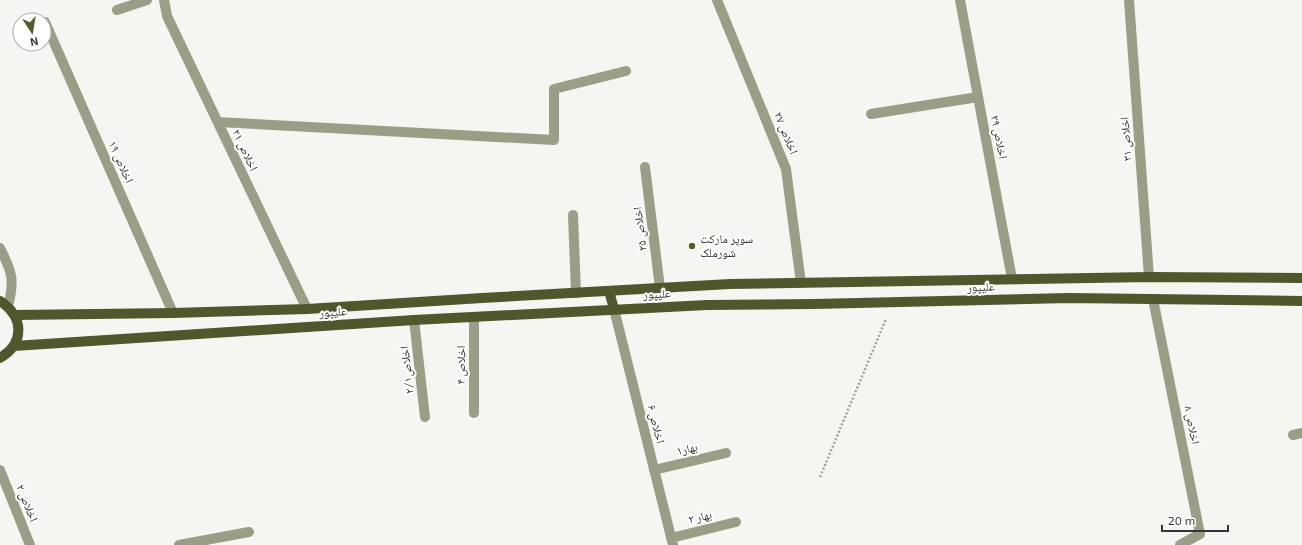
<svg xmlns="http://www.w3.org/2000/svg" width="1302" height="545" font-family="'Exo 2','Noto Naskh Arabic',sans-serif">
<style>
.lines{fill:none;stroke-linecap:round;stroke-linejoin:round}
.path{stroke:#a3a39f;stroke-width:2.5;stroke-dasharray:2 2;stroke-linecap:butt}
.minor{stroke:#9a9e87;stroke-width:10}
.major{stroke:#51572d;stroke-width:10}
.poi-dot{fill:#565d2c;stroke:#fff;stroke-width:1.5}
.labels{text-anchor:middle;stroke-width:4;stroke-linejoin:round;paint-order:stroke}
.street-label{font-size:12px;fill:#353533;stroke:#fff}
.poi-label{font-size:12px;fill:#353533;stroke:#fff;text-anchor:start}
</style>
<rect width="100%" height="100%" fill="#f5f6f1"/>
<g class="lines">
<path class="path" d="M 820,477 L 886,319"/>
<g class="minor">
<path d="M 164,0 L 167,16 L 307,309"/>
<path d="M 717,0 L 786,169 L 801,283"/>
<path d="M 960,0 L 1012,279"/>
<path d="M 1129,0 L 1149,277"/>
<path d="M 117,10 L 147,0"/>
<path d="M 45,22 L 173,313"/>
<path d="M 871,114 L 978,97"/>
<path d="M 218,122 L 554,140 L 554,89 L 626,71"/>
<path d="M 645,167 L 660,288"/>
<path d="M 573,215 L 576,293"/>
<path d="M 0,248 C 12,272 15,280 8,306"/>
<path d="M 1153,299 L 1200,534 L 1180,545"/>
<path d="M 614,309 L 673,545"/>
<path d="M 414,320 L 425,417"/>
<path d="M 474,413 L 474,317"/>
<path d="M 1293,435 L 1302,433"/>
<path d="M 0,470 L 30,545"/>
<path d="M 654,470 L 726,453"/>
<path d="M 671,538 L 736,522"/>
<path d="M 179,545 L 249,532"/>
</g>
<g class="major">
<path d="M 609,291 L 614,309"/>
<path d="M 0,301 C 24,317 25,343 0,358"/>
<path d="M 15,315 L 173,313 L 307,309 L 482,298 L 730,284 L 1149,277 L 1302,278"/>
<path d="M 14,346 L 414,320 L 707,305 L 814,304 L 1069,298 L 1302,301"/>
</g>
</g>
<circle class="poi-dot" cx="692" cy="246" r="4"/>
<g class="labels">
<g class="street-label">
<text transform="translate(786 133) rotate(68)" y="4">اخلاص ۲۷</text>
<text transform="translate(999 137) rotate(79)" y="4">اخلاص ۲۹</text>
<text transform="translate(1126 139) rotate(-94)" y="4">اخلاص ۳۱</text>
<text transform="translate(245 150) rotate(65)" y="4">اخلاص ۲۱</text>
<text transform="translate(121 162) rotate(66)" y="4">اخلاص ۱۹</text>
<text transform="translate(640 229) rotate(-97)" y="4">اخلاص ۲۵</text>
<text transform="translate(981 287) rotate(-2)" y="4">علیپور</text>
<text transform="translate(657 294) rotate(-3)" y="4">علیپور</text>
<text transform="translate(333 312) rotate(-4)" y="4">علیپور</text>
<text transform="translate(461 365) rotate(-89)" y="4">اخلاص ۴</text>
<text transform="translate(407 370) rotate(-96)" y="4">اخلاص۲/۱</text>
<text transform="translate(656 424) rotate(76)" y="4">اخلاص ۶</text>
<text transform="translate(1192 425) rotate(79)" y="4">اخلاص ۸</text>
<text transform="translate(687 449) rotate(-13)" y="4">بهار۱</text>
<text transform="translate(27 503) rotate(68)" y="4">اخلاص ۲</text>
<text transform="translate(700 517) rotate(-14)" y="4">بهار ۲</text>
</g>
<g class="poi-label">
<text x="700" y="243">سوپر مارکت<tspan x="700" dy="14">شورملک</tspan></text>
</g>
</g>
<g transform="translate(32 32) rotate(168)"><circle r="19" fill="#ffffff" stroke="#aeaead"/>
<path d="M0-3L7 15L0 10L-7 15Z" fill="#565d2c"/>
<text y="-6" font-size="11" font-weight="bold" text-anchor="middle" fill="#353533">N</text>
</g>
<path d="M1162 525v6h66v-6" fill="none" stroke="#353533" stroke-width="2"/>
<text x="1168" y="525" font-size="12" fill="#353533" stroke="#ffffff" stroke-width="3" paint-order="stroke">20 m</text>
</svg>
